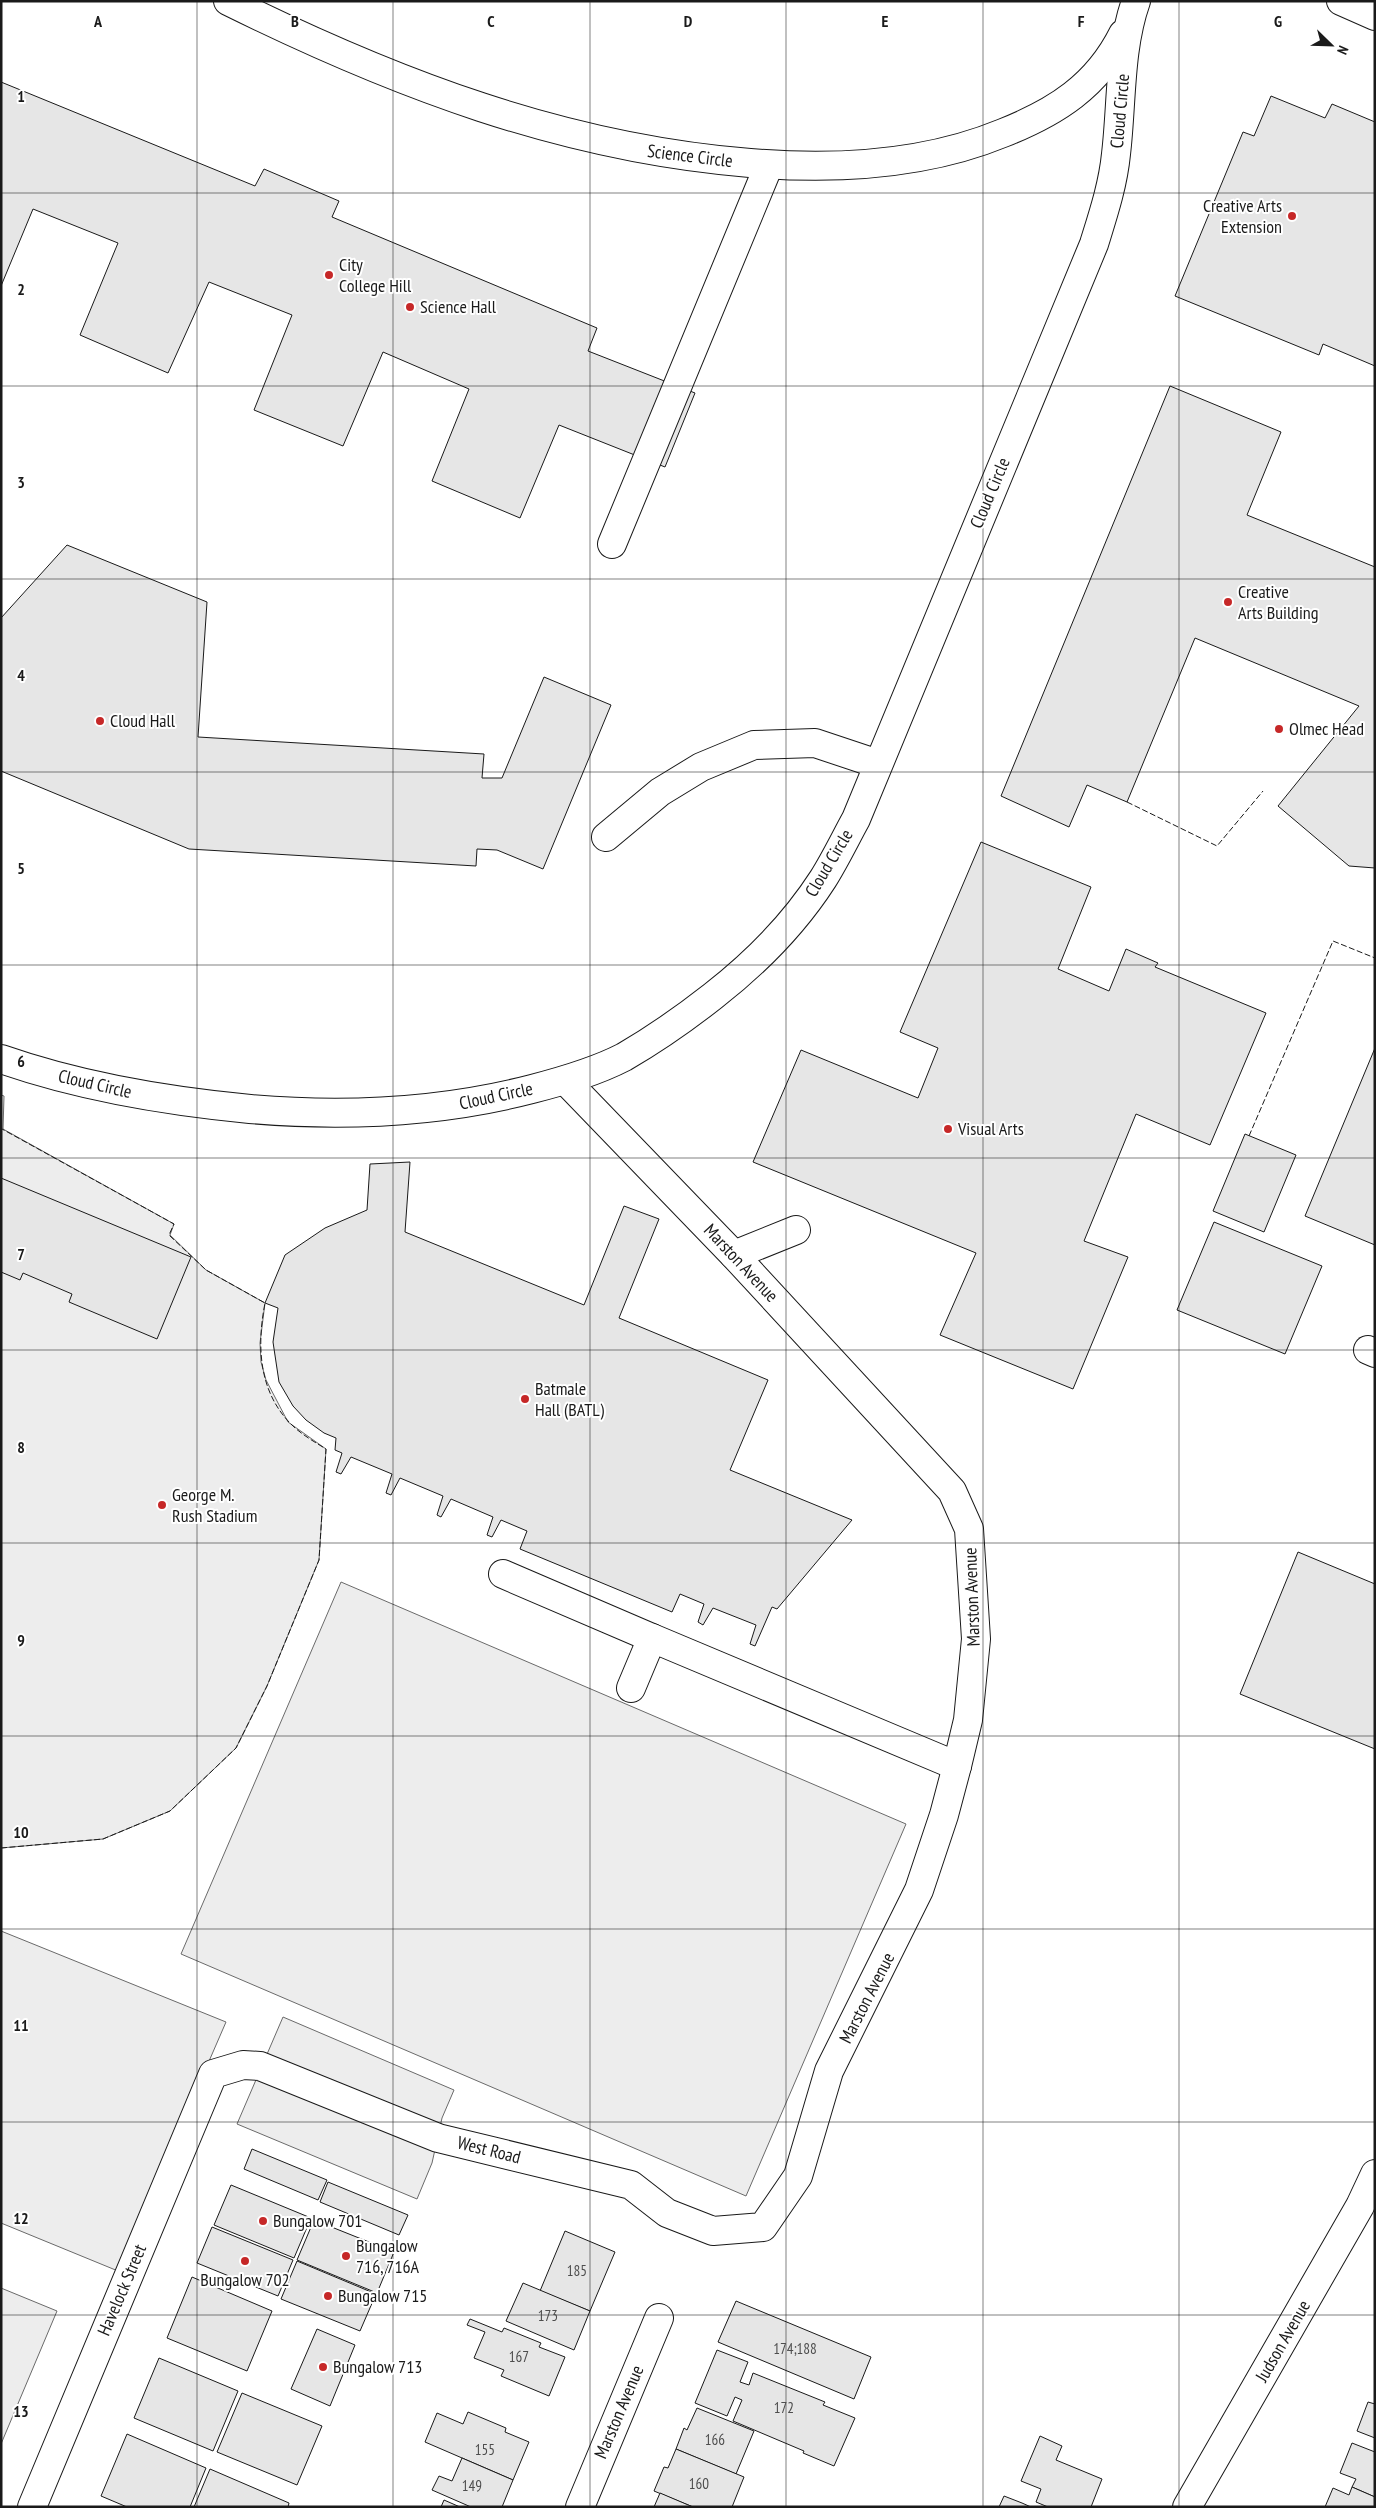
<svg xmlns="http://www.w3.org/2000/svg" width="1376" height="2508" font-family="'PT Sans Narrow',sans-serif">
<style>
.built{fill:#ededed;stroke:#6a6a6a}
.building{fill:#e6e6e6;stroke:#1a1a1a}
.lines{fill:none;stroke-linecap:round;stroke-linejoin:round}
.minor-casing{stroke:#1a1a1a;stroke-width:30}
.minor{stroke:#fff;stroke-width:28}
.fence{stroke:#1a1a1a;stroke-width:1;stroke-dasharray:6 2.5;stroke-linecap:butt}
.grid{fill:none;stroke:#1a1a1a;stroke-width:1;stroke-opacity:0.55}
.poi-dot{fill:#c62828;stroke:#fff;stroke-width:2}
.labels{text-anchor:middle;stroke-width:4;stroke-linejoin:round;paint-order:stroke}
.number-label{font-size:15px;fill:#4d4d4d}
.street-label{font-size:18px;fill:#1a1a1a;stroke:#fff}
.poi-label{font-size:18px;fill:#1a1a1a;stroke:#fff;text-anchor:start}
.grid-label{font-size:16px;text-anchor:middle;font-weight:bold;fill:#1a1a1a;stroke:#fff;stroke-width:4;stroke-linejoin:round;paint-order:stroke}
</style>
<rect width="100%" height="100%" fill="#fff"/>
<g class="built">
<path d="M 1,1095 L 4,1096 L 3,1129 L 174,1224 L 170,1235 L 206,1270 L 265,1303 L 260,1343 L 261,1362 L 266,1380 L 288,1422 L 326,1449 L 319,1560 L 267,1686 L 236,1748 L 170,1811 L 103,1839 L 1,1848 Z"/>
<path d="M 341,1582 L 906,1824 L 746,2196 L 181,1954 Z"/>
<path d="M 1,1931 L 226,2022 L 118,2271 L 1,2223 Z"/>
<path d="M 283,2017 L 454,2090 L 442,2118 L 432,2163 L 417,2199 L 237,2124 Z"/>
<path d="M 1,2288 L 57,2311 L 1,2444 Z"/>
</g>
<g class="building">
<path d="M 1,82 L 255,186 L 264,169 L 339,201 L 332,217 L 597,328 L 588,351 L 695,393 L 665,467 L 559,425 L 520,518 L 432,481 L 469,389 L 383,352 L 343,446 L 254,410 L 292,315 L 209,282 L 168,373 L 80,335 L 118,243 L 33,209 L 1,286 Z"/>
<path d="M 1271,96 L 1325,118 L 1332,104 L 1375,122 L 1375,366 L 1323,344 L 1319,355 L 1175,296 L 1243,132 L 1254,136 Z"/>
<path d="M 1170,386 L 1281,432 L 1247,515 L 1375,567 L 1375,868 L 1349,866 L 1278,806 L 1359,706 L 1195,638 L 1127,802 L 1087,785 L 1069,827 L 1001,796 Z"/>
<path d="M 67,545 L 207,602 L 198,737 L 484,754 L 482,778 L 502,778 L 544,677 L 611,705 L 543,869 L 497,850 L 477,849 L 476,866 L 189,849 L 1,771 L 1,618 Z"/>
<path d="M 981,842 L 1091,887 L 1058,969 L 1109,991 L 1126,949 L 1158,963 L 1155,967 L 1266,1013 L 1210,1145 L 1136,1114 L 1084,1241 L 1128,1257 L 1073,1389 L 940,1335 L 976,1253 L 753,1162 L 801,1050 L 918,1098 L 938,1048 L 900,1032 Z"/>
<path d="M 1375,1048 L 1375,1245 L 1305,1216 Z"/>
<path d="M 1245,1134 L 1296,1155 L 1264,1232 L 1213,1211 Z"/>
<path d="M 410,1162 L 405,1232 L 584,1305 L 624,1206 L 659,1219 L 619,1318 L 768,1380 L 730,1470 L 852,1520 L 777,1609 L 772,1607 L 755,1646 L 750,1644 L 756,1625 L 713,1608 L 703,1625 L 698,1622 L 704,1604 L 680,1594 L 672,1612 L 520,1549 L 527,1531 L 501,1520 L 492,1537 L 487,1535 L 493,1517 L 451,1499 L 441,1517 L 437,1515 L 443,1496 L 400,1478 L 391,1495 L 386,1493 L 392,1474 L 351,1457 L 341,1474 L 336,1472 L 342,1453 L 335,1450 L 336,1438 L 324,1433 L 306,1420 L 293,1406 L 279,1382 L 273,1342 L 278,1308 L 265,1303 L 285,1255 L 325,1228 L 367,1210 L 370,1164 Z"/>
<path d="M 1,1178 L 191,1257 L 157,1339 L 69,1302 L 72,1294 L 23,1273 L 20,1280 L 1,1272 Z"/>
<path d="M 1214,1222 L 1322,1266 L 1285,1354 L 1177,1310 Z"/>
<path d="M 1298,1552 L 1375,1584 L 1375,1749 L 1240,1694 Z"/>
<path d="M 252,2149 L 327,2180 L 318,2200 L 244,2169 Z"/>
<path d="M 328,2182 L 408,2215 L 399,2235 L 320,2202 Z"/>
<path d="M 231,2185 L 311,2218 L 294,2258 L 214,2225 Z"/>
<path d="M 314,2220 L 394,2252 L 377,2293 L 297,2260 Z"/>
<path d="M 212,2227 L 293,2260 L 278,2296 L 197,2263 Z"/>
<path d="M 565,2231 L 615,2252 L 590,2311 L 540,2291 Z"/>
<path d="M 297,2261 L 376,2294 L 360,2331 L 281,2299 Z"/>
<path d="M 192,2277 L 272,2311 L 247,2371 L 167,2338 Z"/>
<path d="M 523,2283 L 590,2311 L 574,2350 L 506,2321 Z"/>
<path d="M 736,2301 L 871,2357 L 854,2399 L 718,2342 Z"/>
<path d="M 470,2319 L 502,2332 L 504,2328 L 541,2343 L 539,2347 L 565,2357 L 549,2396 L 501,2376 L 504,2370 L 474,2358 L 485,2332 L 467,2325 Z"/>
<path d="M 317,2329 L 355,2345 L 330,2406 L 291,2389 Z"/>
<path d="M 717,2350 L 748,2362 L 740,2382 L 749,2385 L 753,2373 L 825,2402 L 823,2405 L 855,2418 L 834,2466 L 803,2453 L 804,2451 L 733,2421 L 742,2400 L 735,2397 L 727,2416 L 695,2403 Z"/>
<path d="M 159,2358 L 238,2391 L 213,2451 L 134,2418 Z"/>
<path d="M 242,2393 L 322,2426 L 297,2485 L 217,2452 Z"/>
<path d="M 1368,2402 L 1375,2404 L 1375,2438 L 1357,2431 Z"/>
<path d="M 697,2408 L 754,2431 L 736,2474 L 676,2449 L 684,2428 L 687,2430 Z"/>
<path d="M 468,2412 L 506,2428 L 505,2432 L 529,2442 L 513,2480 L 425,2442 L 437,2413 L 463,2424 Z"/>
<path d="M 127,2434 L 206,2468 L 190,2507 L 127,2507 L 101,2496 Z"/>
<path d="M 1040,2436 L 1062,2446 L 1056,2460 L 1102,2479 L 1091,2507 L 1048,2507 L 1036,2502 L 1041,2489 L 1021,2481 Z"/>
<path d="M 1352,2443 L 1375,2452 L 1375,2497 L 1352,2487 L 1356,2479 L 1340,2473 Z"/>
<path d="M 676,2449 L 744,2477 L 732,2507 L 693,2507 L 654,2491 L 664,2467 L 668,2468 Z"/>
<path d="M 462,2458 L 513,2480 L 502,2507 L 471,2507 L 432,2490 L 439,2476 L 452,2481 Z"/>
<path d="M 210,2469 L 289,2503 L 288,2507 L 194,2507 Z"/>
<path d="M 1352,2487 L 1375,2497 L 1375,2507 L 1325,2507 L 1333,2488 L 1349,2495 Z"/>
<path d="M 660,2493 L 693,2507 L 654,2507 Z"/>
<path d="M 1004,2496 L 1022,2503 L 1031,2507 L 999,2507 Z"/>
<path d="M 444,2500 L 460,2507 L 441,2507 Z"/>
</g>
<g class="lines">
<g class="minor-casing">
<g id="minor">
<path d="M 228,1 C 394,83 563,148 750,163 C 835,170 923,166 1003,133 C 1056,112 1097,86 1123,34"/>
<path d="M 1341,1 L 1375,16"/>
<path d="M 612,544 L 769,165"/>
<path d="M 606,837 L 660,792 L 701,767 L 754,745 L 815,743 L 878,764"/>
<path d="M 1,1059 C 81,1087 166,1101 250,1109 C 345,1117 439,1113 532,1089 C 563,1081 595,1072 624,1057 C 655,1039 685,1018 713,996 C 754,964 794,924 823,879 C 835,860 845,839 856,819 L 1094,244 C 1103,215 1113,185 1116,154 C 1122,104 1119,49 1136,1"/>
<path d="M 734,1255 L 796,1230"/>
<path d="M 1368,1350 L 1375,1353"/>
<path d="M 503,1574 L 652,1638"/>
<path d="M 631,1688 L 652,1638 L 957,1766"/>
<path d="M 32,2507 L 213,2074 L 243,2065 L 260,2066 L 438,2138 L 631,2185 L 667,2213 L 713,2231 L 763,2227 L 798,2176 L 829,2071 L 919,1890 L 944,1815 L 957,1766 L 968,1720 L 976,1639 L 969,1529 L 952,1491 L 734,1255 L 566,1081"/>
<path d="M 580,2507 L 659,2318"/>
<path d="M 1187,2507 L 1360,2206 L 1375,2174"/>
</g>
</g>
<use href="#minor" class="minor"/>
<g class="fence">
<path d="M 1127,802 L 1217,846 L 1263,791"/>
<path d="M 1249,1136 L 1333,941 L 1375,958"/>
<path d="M 1,1848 L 103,1839 L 170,1811 L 236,1748 L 267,1686 L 319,1560 L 326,1449 C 313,1441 299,1433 289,1422 C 258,1389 257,1344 265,1303 L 206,1270 L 169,1235 L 174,1224 L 2,1129"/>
</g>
</g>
<path class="grid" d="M 197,1 L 197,2507M 393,1 L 393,2507M 590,1 L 590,2507M 786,1 L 786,2507M 983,1 L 983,2507M 1179,1 L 1179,2507M 1,193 L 1375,193M 1,386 L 1375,386M 1,579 L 1375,579M 1,772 L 1375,772M 1,965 L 1375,965M 1,1158 L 1375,1158M 1,1350 L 1375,1350M 1,1543 L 1375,1543M 1,1736 L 1375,1736M 1,1929 L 1375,1929M 1,2122 L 1375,2122M 1,2315 L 1375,2315"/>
<g class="poi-dot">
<circle cx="1292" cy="216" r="5"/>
<circle cx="329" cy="275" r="5"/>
<circle cx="410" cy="307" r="5"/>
<circle cx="1228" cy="602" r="5"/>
<circle cx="100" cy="721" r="5"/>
<circle cx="1279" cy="729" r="5"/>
<circle cx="948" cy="1129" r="5"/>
<circle cx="525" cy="1399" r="5"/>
<circle cx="162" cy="1505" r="5"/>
<circle cx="263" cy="2221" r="5"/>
<circle cx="346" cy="2256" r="5"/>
<circle cx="245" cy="2261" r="5"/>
<circle cx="328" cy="2296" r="5"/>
<circle cx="323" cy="2367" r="5"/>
</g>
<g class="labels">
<g class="number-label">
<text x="577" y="2276">185</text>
<text x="548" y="2321">173</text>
<text x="795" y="2354">174;188</text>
<text x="519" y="2362">167</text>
<text x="784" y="2413">172</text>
<text x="715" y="2445">166</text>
<text x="485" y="2455">155</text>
<text x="699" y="2489">160</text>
<text x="472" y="2491">149</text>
</g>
<g class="street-label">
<text transform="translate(1120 111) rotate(-85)" y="6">Cloud Circle</text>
<text transform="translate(690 156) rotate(7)" y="6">Science Circle</text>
<text transform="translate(990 493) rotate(-67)" y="6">Cloud Circle</text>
<text transform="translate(829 863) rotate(-59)" y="6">Cloud Circle</text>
<text transform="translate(95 1084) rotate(13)" y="6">Cloud Circle</text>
<text transform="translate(496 1096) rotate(-12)" y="6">Cloud Circle</text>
<text transform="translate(741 1263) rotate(47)" y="6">Marston Avenue</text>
<text transform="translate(972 1597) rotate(-92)" y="6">Marston Avenue</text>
<text transform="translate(867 1998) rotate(-63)" y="6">Marston Avenue</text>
<text transform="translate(489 2150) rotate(14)" y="6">West Road</text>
<text transform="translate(122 2290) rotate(-67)" y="6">Havelock Street</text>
<text transform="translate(1283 2341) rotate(-60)" y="6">Judson Avenue</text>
<text transform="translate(619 2412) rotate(-67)" y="6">Marston Avenue</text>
</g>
<g class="poi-label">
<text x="1282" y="212" text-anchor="end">Creative Arts<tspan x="1282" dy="21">Extension</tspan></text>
<text x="339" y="271">City<tspan x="339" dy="21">College Hill</tspan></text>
<text x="420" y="313">Science Hall</text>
<text x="1238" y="598">Creative<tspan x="1238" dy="21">Arts Building</tspan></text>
<text x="110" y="727">Cloud Hall</text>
<text x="1289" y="735">Olmec Head</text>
<text x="958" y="1135">Visual Arts</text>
<text x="535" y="1395">Batmale<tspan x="535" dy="21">Hall (BATL)</tspan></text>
<text x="172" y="1501">George M.<tspan x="172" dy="21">Rush Stadium</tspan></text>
<text x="273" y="2227">Bungalow 701</text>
<text x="356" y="2252">Bungalow<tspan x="356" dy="21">716, 716A</tspan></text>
<text x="245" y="2286" text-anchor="middle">Bungalow 702</text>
<text x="338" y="2302">Bungalow 715</text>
<text x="333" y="2373">Bungalow 713</text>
</g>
</g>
<g class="grid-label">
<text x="98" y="27">A</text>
<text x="295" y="27">B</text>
<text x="491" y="27">C</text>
<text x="688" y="27">D</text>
<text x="885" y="27">E</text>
<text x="1081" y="27">F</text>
<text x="1278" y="27">G</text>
<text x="21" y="102">1</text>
<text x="21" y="295">2</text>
<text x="21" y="488">3</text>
<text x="21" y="681">4</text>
<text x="21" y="874">5</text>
<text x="21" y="1067">6</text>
<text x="21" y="1260">7</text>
<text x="21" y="1453">8</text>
<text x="21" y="1646">9</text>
<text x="21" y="1838">10</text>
<text x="21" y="2031">11</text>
<text x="21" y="2224">12</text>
<text x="21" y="2417">13</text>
</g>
<rect width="1376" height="2508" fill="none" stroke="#1a1a1a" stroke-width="5"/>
<g transform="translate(1331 45) rotate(113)" stroke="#ffffff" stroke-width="4" paint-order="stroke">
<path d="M0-4L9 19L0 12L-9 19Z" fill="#1a1a1a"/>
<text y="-8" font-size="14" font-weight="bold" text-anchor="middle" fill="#1a1a1a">N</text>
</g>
</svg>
